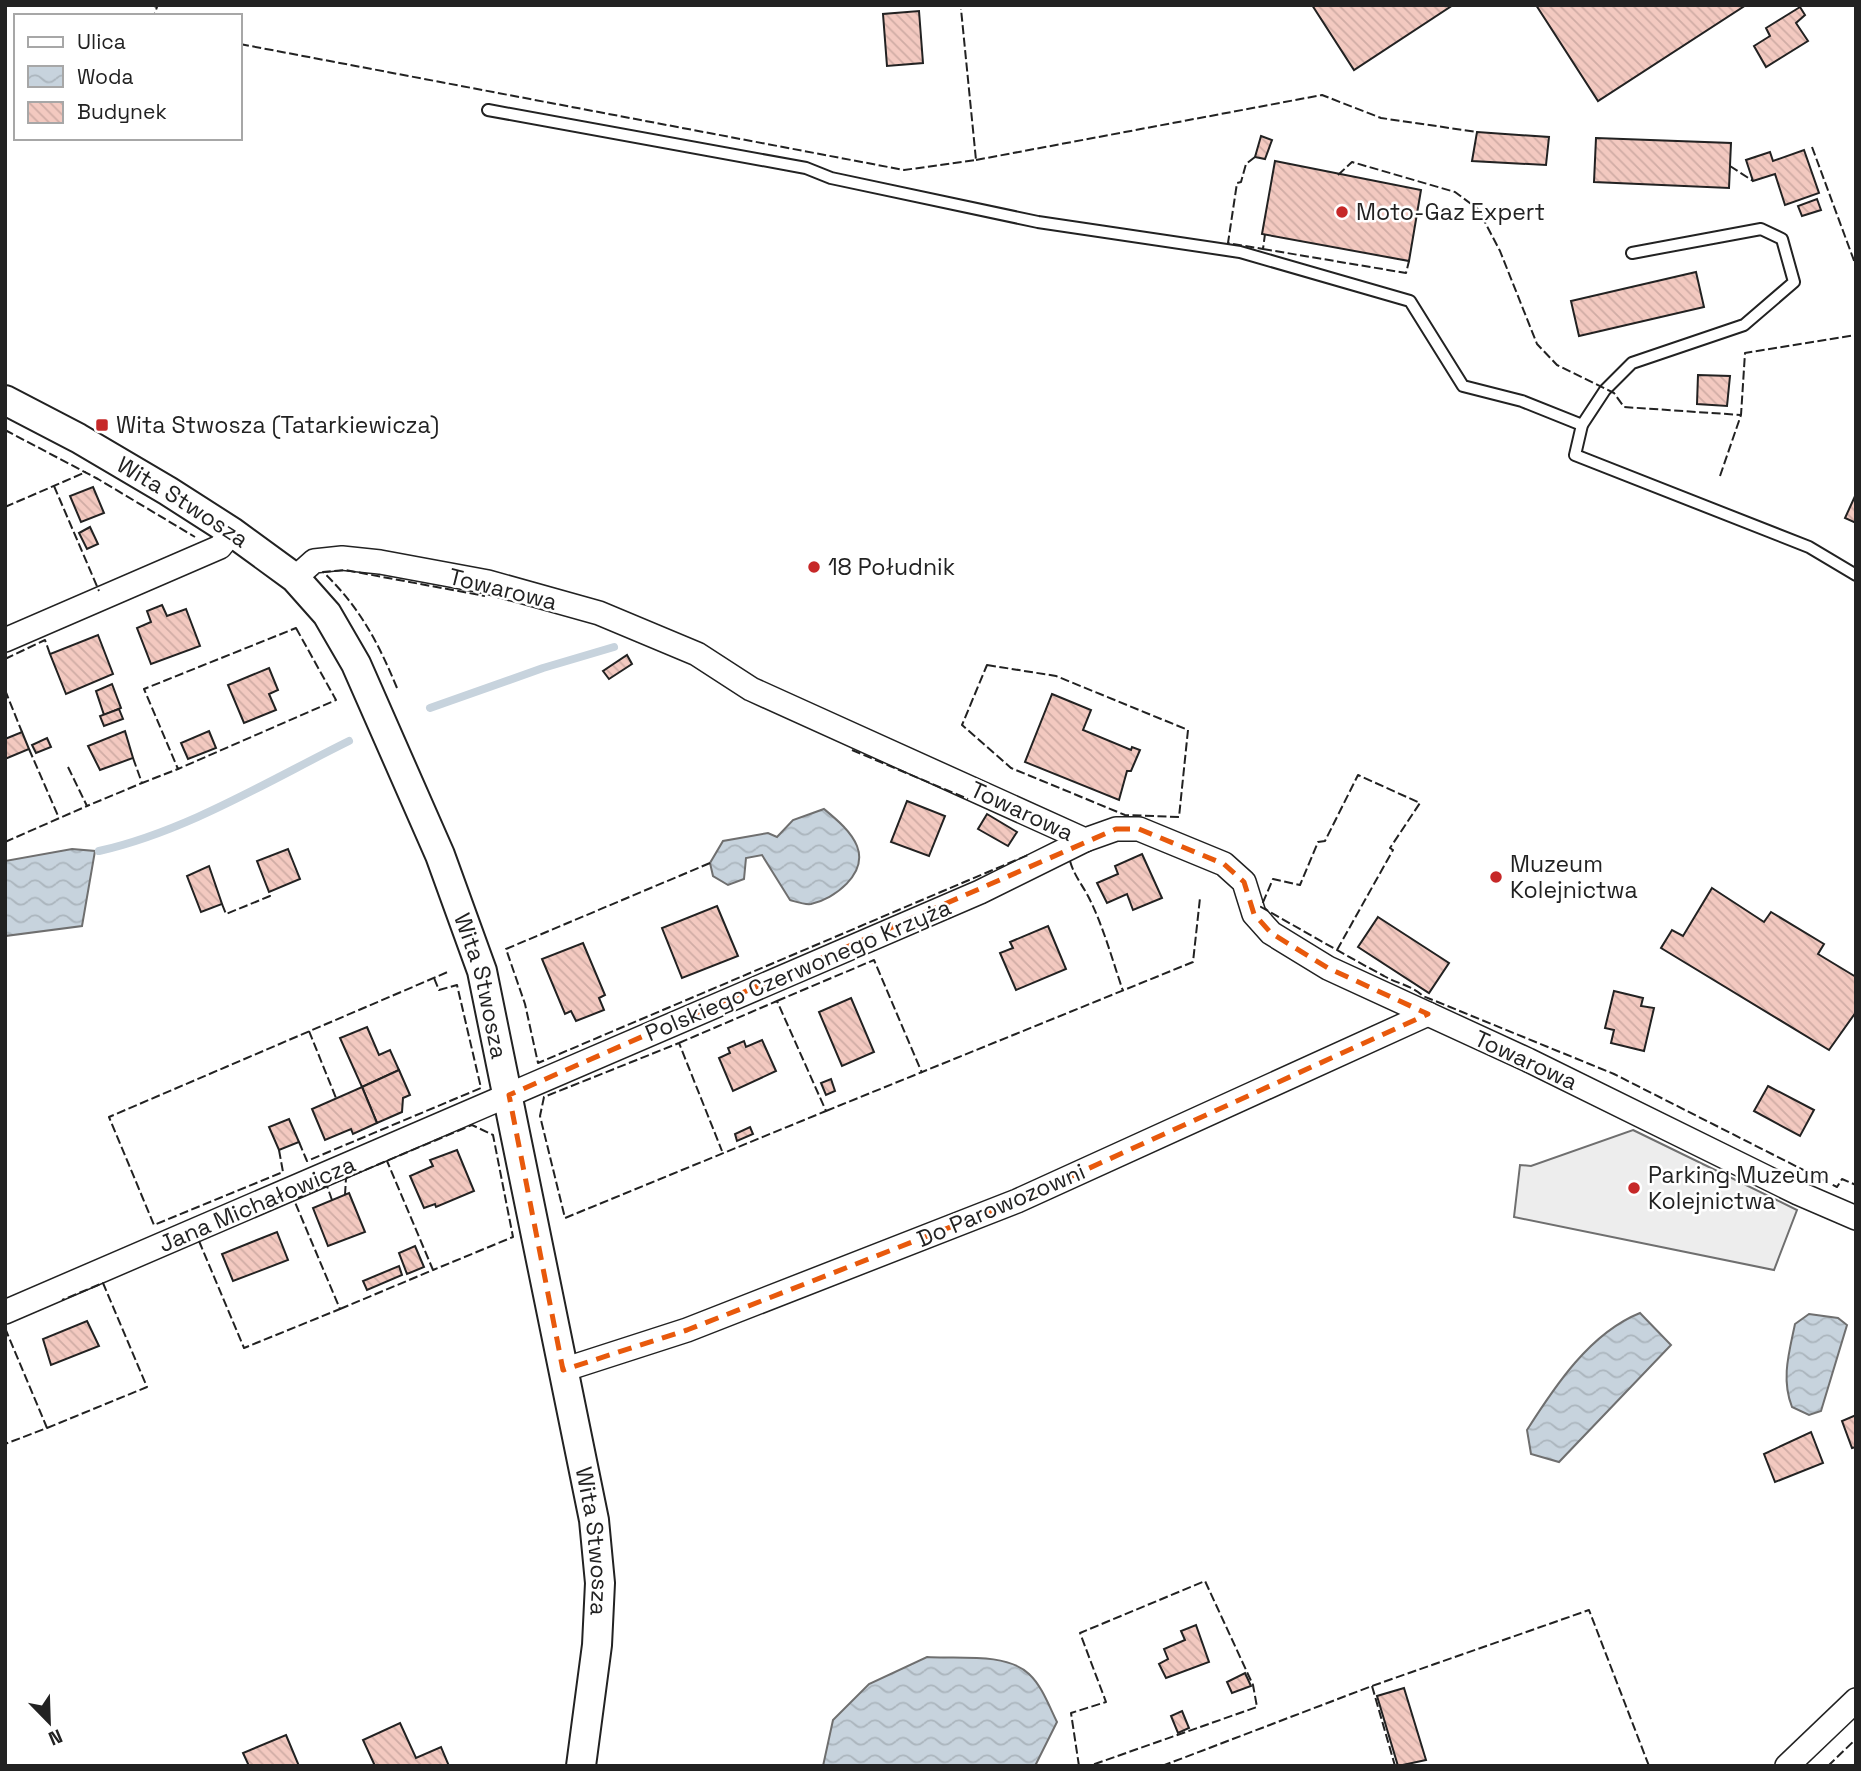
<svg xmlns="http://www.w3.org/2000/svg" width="1861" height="1771" font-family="'Space Grotesk',sans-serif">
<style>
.parking{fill:#ededed;stroke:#6f6f6f;stroke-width:2}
.water{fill:url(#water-waves);stroke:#6f6f6f;stroke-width:2}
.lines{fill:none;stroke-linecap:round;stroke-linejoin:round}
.stream{stroke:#c7d3dd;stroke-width:8}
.building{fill:url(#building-back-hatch);stroke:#222;stroke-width:2}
.service-casing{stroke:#222;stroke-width:14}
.minor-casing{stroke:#222;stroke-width:26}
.tertiary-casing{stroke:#222;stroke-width:32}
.service{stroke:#fff;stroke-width:10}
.minor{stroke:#fff;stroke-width:23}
.tertiary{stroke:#fff;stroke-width:28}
.fence{stroke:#222;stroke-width:2;stroke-dasharray:9 3.5;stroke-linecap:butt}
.marked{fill:none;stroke:#e8590c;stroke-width:5;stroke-dasharray:14 9;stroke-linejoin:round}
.poi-dot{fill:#c62828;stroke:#fff;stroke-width:2.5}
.labels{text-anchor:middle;stroke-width:5;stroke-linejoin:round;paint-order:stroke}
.poi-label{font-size:23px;fill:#222;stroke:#fff;text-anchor:start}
.street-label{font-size:23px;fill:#222;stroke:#fff}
</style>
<defs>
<pattern id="water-waves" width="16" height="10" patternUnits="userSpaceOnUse" patternTransform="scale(1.75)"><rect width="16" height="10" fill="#c7d3dd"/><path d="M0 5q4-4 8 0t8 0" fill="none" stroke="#abb5bd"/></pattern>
<pattern id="building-back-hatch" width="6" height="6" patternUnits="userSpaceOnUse" patternTransform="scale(1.75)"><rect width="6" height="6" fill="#f3c9c0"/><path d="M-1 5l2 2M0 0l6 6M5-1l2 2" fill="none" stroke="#d0aca5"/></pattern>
</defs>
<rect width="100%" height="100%" fill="#fff"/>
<path class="parking" d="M 1633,1130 L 1797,1210 L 1774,1270 L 1514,1217 L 1520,1165 L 1531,1166 Z"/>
<g class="water">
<path d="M 824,809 C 836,819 851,831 857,846 C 868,874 834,899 811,904 C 805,905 797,902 790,900 L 762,855 L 746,858 L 744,879 L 728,885 L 713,876 L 710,863 L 723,841 L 768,833 L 777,837 L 793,820 Z"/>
<path d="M 72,849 L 95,851 L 82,926 L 5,936 L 5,861 Z"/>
<path d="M 1640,1313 L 1671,1345 L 1559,1462 L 1531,1454 L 1527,1430 C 1555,1386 1590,1333 1640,1313 Z"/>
<path d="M 1809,1314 L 1838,1318 L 1847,1325 L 1821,1411 L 1809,1415 L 1792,1407 C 1781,1379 1789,1353 1795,1324 Z"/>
<path d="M 927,1657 C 956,1659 1006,1652 1029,1674 C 1042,1686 1049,1706 1057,1722 L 1035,1766 L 823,1766 L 833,1720 L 869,1684 Z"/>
</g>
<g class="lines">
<g class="stream">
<path d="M 430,708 L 543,668 L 614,647"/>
<path d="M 99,851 C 187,831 268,781 349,741"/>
</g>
</g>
<g class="building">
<path d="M 1312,5 L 1453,5 L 1354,70 Z"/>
<path d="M 1536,5 L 1746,5 L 1598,101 Z"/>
<path d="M 1800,7 L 1805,15 L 1796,23 L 1808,41 L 1766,67 L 1754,46 L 1770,36 L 1766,28 Z"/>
<path d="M 919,11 L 923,63 L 887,66 L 883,14 Z"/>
<path d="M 1477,132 L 1549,137 L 1546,165 L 1472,161 Z"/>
<path d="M 1261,136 L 1272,140 L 1265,159 L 1255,157 Z"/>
<path d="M 1596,138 L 1731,143 L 1729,188 L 1594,182 Z"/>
<path d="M 1804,150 L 1819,193 L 1785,205 L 1775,174 L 1753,181 L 1746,160 L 1770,152 L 1773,161 Z"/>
<path d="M 1275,161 L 1421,190 L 1409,261 L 1262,234 Z"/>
<path d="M 1817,199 L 1821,210 L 1802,216 L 1798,206 Z"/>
<path d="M 1696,272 L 1704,307 L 1579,336 L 1571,301 Z"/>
<path d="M 1698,375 L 1730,376 L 1727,406 L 1697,404 Z"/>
<path d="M 93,487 L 104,513 L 81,522 L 70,496 Z"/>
<path d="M 1856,494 L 1856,523 L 1845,518 Z"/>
<path d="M 90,527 L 98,544 L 87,549 L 79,533 Z"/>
<path d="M 162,605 L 167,616 L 186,609 L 200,646 L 151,664 L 137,628 L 151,622 L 147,611 Z"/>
<path d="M 98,635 L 113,674 L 66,694 L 50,654 Z"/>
<path d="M 627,655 L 632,664 L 609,679 L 603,671 Z"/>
<path d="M 269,668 L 278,690 L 269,694 L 276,710 L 244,723 L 228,685 Z"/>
<path d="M 112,684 L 121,708 L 104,715 L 96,691 Z"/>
<path d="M 1052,694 L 1091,710 L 1083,730 L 1131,750 L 1132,747 L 1140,750 L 1131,771 L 1127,771 L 1119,800 L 1025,762 Z"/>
<path d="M 119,709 L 123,719 L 104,726 L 100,716 Z"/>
<path d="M 125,731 L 133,758 L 100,770 L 88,746 Z"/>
<path d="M 209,731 L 216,748 L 188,759 L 181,743 Z"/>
<path d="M 22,732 L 29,749 L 5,759 L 5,739 Z"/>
<path d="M 47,738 L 51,747 L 36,753 L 32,745 Z"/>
<path d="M 907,801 L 945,816 L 929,856 L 891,842 Z"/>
<path d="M 987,814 L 1017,832 L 1008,846 L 978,829 Z"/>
<path d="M 288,849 L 300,879 L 269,892 L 257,861 Z"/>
<path d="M 1142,854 L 1162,898 L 1133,910 L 1127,894 L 1107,903 L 1097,883 L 1118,874 L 1115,866 Z"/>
<path d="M 209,866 L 222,904 L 201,912 L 187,876 Z"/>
<path d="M 1712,888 L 1764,922 L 1771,912 L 1824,944 L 1818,954 L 1856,977 L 1856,1012 L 1829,1050 L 1661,948 L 1672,930 L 1683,936 Z"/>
<path d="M 717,906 L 738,956 L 682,978 L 662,928 Z"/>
<path d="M 1378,917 L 1449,963 L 1429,993 L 1358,947 Z"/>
<path d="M 1048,926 L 1066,969 L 1016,990 L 1000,953 L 1013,948 L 1010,942 Z"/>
<path d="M 583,943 L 605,995 L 599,998 L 604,1010 L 576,1021 L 571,1011 L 565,1014 L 542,959 Z"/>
<path d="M 1614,991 L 1643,998 L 1641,1006 L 1654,1008 L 1644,1051 L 1611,1043 L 1614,1030 L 1605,1028 Z"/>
<path d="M 851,998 L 874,1052 L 842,1066 L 819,1012 Z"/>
<path d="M 367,1027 L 379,1055 L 390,1050 L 399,1070 L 362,1087 L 340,1038 Z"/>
<path d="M 762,1040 L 776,1071 L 733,1091 L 719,1058 L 730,1053 L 728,1048 L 744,1041 L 746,1047 Z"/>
<path d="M 399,1070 L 410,1095 L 403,1098 L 402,1112 L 377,1123 L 362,1087 Z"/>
<path d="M 831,1079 L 835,1091 L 826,1095 L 821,1083 Z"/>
<path d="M 1768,1086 L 1814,1110 L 1800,1136 L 1754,1111 Z"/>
<path d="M 362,1087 L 377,1123 L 353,1134 L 351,1129 L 325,1140 L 312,1109 Z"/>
<path d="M 289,1119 L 299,1142 L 279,1150 L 269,1127 Z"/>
<path d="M 750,1127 L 753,1134 L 737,1141 L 735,1134 Z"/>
<path d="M 457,1150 L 474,1191 L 436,1207 L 435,1204 L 424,1208 L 410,1176 L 433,1166 L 430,1160 Z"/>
<path d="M 349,1193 L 365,1232 L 328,1246 L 313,1208 Z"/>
<path d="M 277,1232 L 288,1260 L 233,1281 L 222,1254 Z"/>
<path d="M 415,1246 L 424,1267 L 407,1274 L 399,1253 Z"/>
<path d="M 399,1266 L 402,1275 L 367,1290 L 363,1281 Z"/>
<path d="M 87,1321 L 99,1346 L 51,1365 L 43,1339 Z"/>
<path d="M 1856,1415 L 1856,1447 L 1852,1448 L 1842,1421 Z"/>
<path d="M 1811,1432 L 1823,1463 L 1775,1482 L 1764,1454 Z"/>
<path d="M 1196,1625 L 1209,1662 L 1166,1678 L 1159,1664 L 1168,1659 L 1164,1649 L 1185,1640 L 1181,1631 Z"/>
<path d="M 1245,1673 L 1251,1686 L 1232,1693 L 1227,1682 Z"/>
<path d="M 1404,1688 L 1426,1760 L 1398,1766 L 1377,1696 Z"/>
<path d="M 1182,1711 L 1189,1728 L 1178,1733 L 1171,1716 Z"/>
<path d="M 400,1723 L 416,1758 L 441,1747 L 449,1766 L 375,1766 L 363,1740 Z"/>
<path d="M 286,1735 L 299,1766 L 249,1766 L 243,1753 Z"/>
</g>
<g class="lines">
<g class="service-casing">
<g id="service">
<path d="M 488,110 L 806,168 L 831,178 L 1038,222 L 1240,252 L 1410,301 L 1463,386 L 1522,401 L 1582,425"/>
<path d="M 1632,253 L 1761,229 L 1782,239 L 1794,282 L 1744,325 L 1632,363 L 1605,390 L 1582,425 L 1575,455 L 1809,547 L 1856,575"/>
</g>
</g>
<g class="minor-casing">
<g id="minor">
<path d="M 295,578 L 314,561 L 342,558 L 380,562 L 488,582 L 599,613 L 697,654 L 751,689 L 1085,840 L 1116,829 L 1139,829 L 1224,864 L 1244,882 L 1254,914 L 1271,933 L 1328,968 L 1528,1060 L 1798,1193 L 1856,1218"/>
<path d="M 5,640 L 220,547 L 232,532"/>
<path d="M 5,1312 L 980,892 L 1085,840"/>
<path d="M 563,1370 L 687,1330 L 1017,1201 L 1428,1014"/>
<path d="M 1787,1766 L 1856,1700"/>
</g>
</g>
<g class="tertiary-casing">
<g id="tertiary">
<path id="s1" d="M 5,400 L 78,438 L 168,491 L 232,532 L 295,578 L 327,614 L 356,664 L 440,855 L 482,971 L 594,1520 L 600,1583 L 597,1645 L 581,1766"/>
</g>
</g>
<use href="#service" class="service"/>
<use href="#minor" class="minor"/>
<use href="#tertiary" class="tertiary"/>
<g class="fence">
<path d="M 151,5 L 157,7 L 154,16"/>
<path d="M 240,44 L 904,170 L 976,160 L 961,9"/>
<path d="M 1812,147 L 1856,266"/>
<path d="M 1255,157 L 1246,164 L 1241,182 L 1237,183 L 1228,243 L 1263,249 L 1265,234"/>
<path d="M 976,160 L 1322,95 L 1381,118 L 1477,132"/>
<path d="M 1730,166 L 1753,181"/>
<path d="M 1338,175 L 1352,162 L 1455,192 L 1478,209 L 1500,251 L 1537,344 L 1557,365 L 1614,393 L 1624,407 L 1741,415"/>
<path d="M 1263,249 L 1406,273 L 1409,261"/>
<path d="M 5,430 L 98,479 L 195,537"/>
<path d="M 1720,476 L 1741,415 L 1745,353 L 1856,335"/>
<path d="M 54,486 L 99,591"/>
<path d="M 5,507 L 86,472"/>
<path d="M 296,628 L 336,700 L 178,769 L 144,689 Z"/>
<path d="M 5,659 L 45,640 L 50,654"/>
<path d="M 987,665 L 1056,676 L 1188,730 L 1179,817 L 1125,815 L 1011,768 L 962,725 Z"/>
<path d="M 397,688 C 378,642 359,606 323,572 L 345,570 L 485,596"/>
<path d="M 5,690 L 22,732"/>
<path d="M 29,749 L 59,818"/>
<path d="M 852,750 L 968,799"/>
<path d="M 133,758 L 142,783 L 178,769"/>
<path d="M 68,767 L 87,806 L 142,783"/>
<path d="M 5,842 L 87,806"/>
<path d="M 1070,861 C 1074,875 1081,883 1088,896 C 1103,925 1112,959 1123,991"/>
<path d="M 710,863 L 506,949 L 525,1004 L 538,1063 L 1028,855"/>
<path d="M 222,904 L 226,914 L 270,896 L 269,892"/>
<path d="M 1337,950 L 1393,850 L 1390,848 L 1420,803 L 1358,775 L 1325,841 L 1318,842 L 1300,885 L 1273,879 L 1261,907 C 1302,930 1343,954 1384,976 C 1396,983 1413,986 1423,996 L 1614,1074 L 1837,1187 L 1842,1179 L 1856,1185"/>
<path d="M 777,1001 L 874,960 L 922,1073"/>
<path d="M 309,1031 L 336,1098"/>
<path d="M 679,1043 L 777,1001 L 826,1111 L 565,1218 L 540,1116 L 544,1097 L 679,1043 L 722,1151"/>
<path d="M 826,1111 L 1193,962 L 1200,898"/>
<path d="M 299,1142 L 307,1161 L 481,1088 L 457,985 L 439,990 L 434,978"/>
<path d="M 279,1150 L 283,1172 L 154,1225 L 109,1117 L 450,971"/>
<path d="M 345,1195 L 346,1178 L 472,1125 L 493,1135 L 513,1237 L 433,1270"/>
<path d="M 298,1198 L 327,1186 L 332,1200"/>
<path d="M 199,1241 L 244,1348 L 340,1309 L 294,1200"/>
<path d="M 340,1309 L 433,1270 L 387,1161"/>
<path d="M 5,1328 L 47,1428 L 5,1444"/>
<path d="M 47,1428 L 147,1387 L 103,1283 L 62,1300"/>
<path d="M 1372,1686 L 1395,1766"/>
<path d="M 1079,1766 L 1071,1713 L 1106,1702 L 1080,1633 L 1205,1581 L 1253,1685 L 1257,1707 L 1089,1766"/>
<path d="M 1162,1766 L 1372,1686 L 1589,1610 L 1649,1766"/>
<path d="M 1828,1766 L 1856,1739"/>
</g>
</g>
<path class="marked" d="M 1116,829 L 1139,829 L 1224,864 L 1244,882 L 1254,914 L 1271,933 L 1328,968 L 1428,1014 L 1017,1201 L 687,1330 L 563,1370 L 509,1095 Z"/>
<g class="poi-dot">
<circle cx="1342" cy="212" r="7"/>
<rect x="95" y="418" width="14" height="14" rx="3.5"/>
<circle cx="814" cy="567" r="7"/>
<circle cx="1496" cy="877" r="7"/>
<circle cx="1634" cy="1188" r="7"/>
</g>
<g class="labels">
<g class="poi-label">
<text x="1356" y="220">Moto-Gaz Expert</text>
<text x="116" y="433">Wita Stwosza (Tatarkiewicza)</text>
<text x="828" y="575">18 Południk</text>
<text x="1510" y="872">Muzeum<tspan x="1510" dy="26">Kolejnictwa</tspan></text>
<text x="1648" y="1183">Parking Muzeum<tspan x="1648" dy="26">Kolejnictwa</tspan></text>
</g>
<g class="street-label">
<text dy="8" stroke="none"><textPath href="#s1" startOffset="205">Wita Stwosza</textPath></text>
<text transform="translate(503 589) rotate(14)" y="8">Towarowa</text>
<text transform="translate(1022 811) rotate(25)" y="8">Towarowa</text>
<text transform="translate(798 970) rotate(-23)" y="8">Polskiego Czerwonego Krzyża</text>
<text dy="8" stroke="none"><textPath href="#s1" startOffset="793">Wita Stwosza</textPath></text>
<text transform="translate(1526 1060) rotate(25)" y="8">Towarowa</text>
<text transform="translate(257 1204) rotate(-23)" y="8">Jana Michałowicza</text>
<text transform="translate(1001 1205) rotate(-23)" y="8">Do Parowozowni</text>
<text dy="8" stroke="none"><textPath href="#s1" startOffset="1360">Wita Stwosza</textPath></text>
</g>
</g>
<rect width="1861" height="1771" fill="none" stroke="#222222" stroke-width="14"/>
<rect x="14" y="14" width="228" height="126" fill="#ffffff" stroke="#a7a7a7" stroke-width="2"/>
<rect x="28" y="37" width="35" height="10" fill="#ffffff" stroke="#a7a7a7" stroke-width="2"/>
<text x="77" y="49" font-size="21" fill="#222222">Ulica</text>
<rect x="28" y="66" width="35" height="21" fill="url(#water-waves)" stroke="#a7a7a7" stroke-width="2"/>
<text x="77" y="84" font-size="21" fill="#222222">Woda</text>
<rect x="28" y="102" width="35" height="21" fill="url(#building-back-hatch)" stroke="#a7a7a7" stroke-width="2"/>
<text x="77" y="119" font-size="21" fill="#222222">Budynek</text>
<g transform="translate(49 1722) rotate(157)" stroke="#ffffff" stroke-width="5" paint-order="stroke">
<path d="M0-5L12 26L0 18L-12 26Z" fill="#222222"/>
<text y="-10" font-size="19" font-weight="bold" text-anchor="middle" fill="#222222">N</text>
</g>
</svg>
